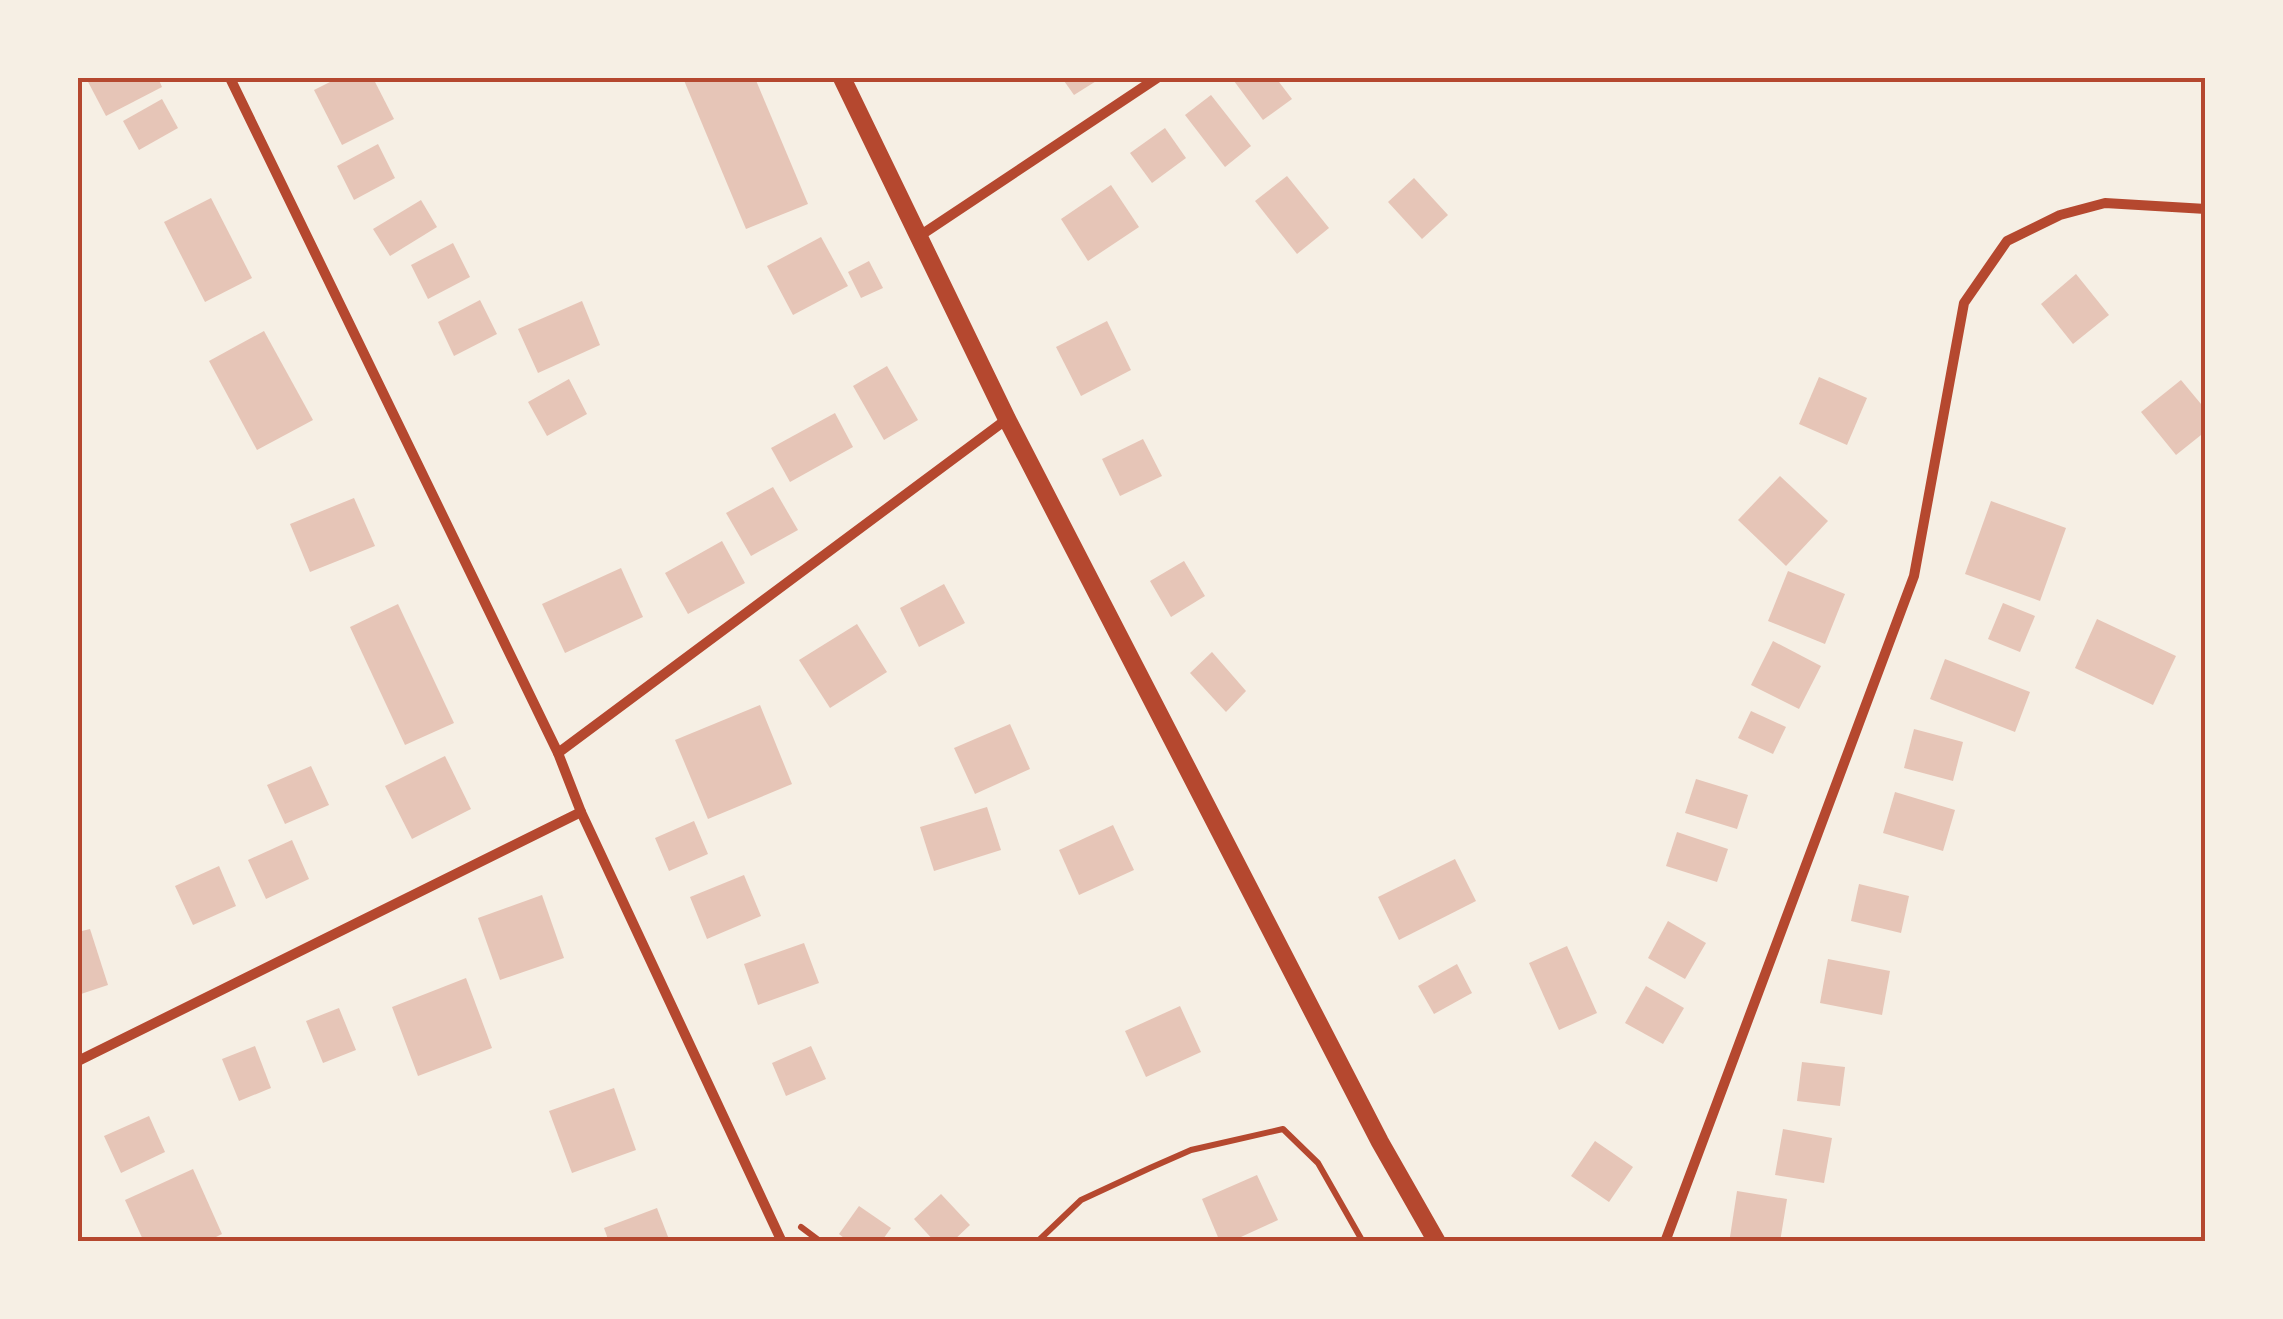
<svg xmlns="http://www.w3.org/2000/svg" width="2283" height="1319" font-family="'Open Sans',sans-serif">
<style>
.building{fill:#e6c5b7}
.lines{fill:none;stroke-linecap:round;stroke-linejoin:round}
.path{stroke:#b5482f;stroke-width:6}
.minor{stroke:#b5482f;stroke-width:10}
.tertiary{stroke:#b5482f;stroke-width:18}
.neatline{fill:none;stroke:#b5482f;stroke-width:4}
</style>
<rect width="100%" height="100%" fill="#f6efe4"/>
<g class="building">
<path d="M 86,78 L 158,78 L 162,87 L 106,116 Z"/>
<path d="M 338,78 L 373,78 L 394,119 L 342,145 L 314,90 Z"/>
<path d="M 683,78 L 755,78 L 808,204 L 746,229 Z"/>
<path d="M 1062,78 L 1101,78 L 1074,95 Z"/>
<path d="M 1239,78 L 1276,78 L 1292,99 L 1263,120 L 1234,81 Z"/>
<path d="M 1211,95 L 1251,146 L 1225,167 L 1185,115 Z"/>
<path d="M 162,99 L 178,128 L 139,150 L 123,121 Z"/>
<path d="M 1165,128 L 1186,158 L 1152,183 L 1130,153 Z"/>
<path d="M 378,144 L 395,178 L 354,200 L 337,166 Z"/>
<path d="M 1287,176 L 1329,228 L 1297,254 L 1255,201 Z"/>
<path d="M 1414,178 L 1448,215 L 1422,239 L 1388,202 Z"/>
<path d="M 1111,185 L 1139,227 L 1088,261 L 1061,219 Z"/>
<path d="M 211,198 L 252,278 L 205,302 L 164,222 Z"/>
<path d="M 421,200 L 437,227 L 390,256 L 373,229 Z"/>
<path d="M 821,237 L 848,286 L 793,315 L 767,266 Z"/>
<path d="M 453,243 L 470,277 L 428,299 L 411,265 Z"/>
<path d="M 869,261 L 883,288 L 861,298 L 848,272 Z"/>
<path d="M 2076,274 L 2109,315 L 2073,344 L 2041,304 Z"/>
<path d="M 480,300 L 497,334 L 454,356 L 438,322 Z"/>
<path d="M 582,301 L 600,345 L 538,373 L 518,329 Z"/>
<path d="M 1107,321 L 1131,370 L 1081,396 L 1056,347 Z"/>
<path d="M 264,331 L 313,420 L 257,450 L 209,361 Z"/>
<path d="M 887,366 L 918,420 L 884,440 L 853,386 Z"/>
<path d="M 1819,377 L 1867,398 L 1847,445 L 1799,424 Z"/>
<path d="M 569,379 L 587,414 L 547,436 L 528,402 Z"/>
<path d="M 2181,380 L 2206,410 L 2206,431 L 2176,455 L 2141,412 Z"/>
<path d="M 835,413 L 853,447 L 790,482 L 771,448 Z"/>
<path d="M 1143,439 L 1162,476 L 1120,496 L 1102,459 Z"/>
<path d="M 1780,476 L 1828,521 L 1786,566 L 1738,520 Z"/>
<path d="M 773,487 L 798,530 L 751,556 L 726,513 Z"/>
<path d="M 354,498 L 375,546 L 310,572 L 290,524 Z"/>
<path d="M 1991,501 L 2066,528 L 2040,601 L 1965,574 Z"/>
<path d="M 722,541 L 745,583 L 688,614 L 665,573 Z"/>
<path d="M 1184,561 L 1205,596 L 1171,617 L 1150,581 Z"/>
<path d="M 621,568 L 643,617 L 565,653 L 542,604 Z"/>
<path d="M 1788,571 L 1845,594 L 1825,644 L 1768,621 Z"/>
<path d="M 944,584 L 965,623 L 919,647 L 900,608 Z"/>
<path d="M 2003,603 L 2035,616 L 2020,652 L 1988,639 Z"/>
<path d="M 398,604 L 454,723 L 405,745 L 350,627 Z"/>
<path d="M 2097,619 L 2176,656 L 2153,705 L 2075,668 Z"/>
<path d="M 857,624 L 887,672 L 830,708 L 799,660 Z"/>
<path d="M 1773,641 L 1821,666 L 1799,709 L 1751,685 Z"/>
<path d="M 1212,652 L 1246,691 L 1226,712 L 1190,673 Z"/>
<path d="M 1945,659 L 2030,692 L 2015,732 L 1930,699 Z"/>
<path d="M 760,705 L 792,784 L 708,819 L 675,740 Z"/>
<path d="M 1751,711 L 1786,727 L 1773,754 L 1738,738 Z"/>
<path d="M 1010,724 L 1030,769 L 975,794 L 954,748 Z"/>
<path d="M 1914,729 L 1963,742 L 1953,781 L 1904,768 Z"/>
<path d="M 445,756 L 471,809 L 412,839 L 385,786 Z"/>
<path d="M 311,766 L 329,805 L 285,824 L 267,785 Z"/>
<path d="M 1696,779 L 1748,795 L 1737,829 L 1685,813 Z"/>
<path d="M 1895,792 L 1955,810 L 1943,851 L 1883,833 Z"/>
<path d="M 987,807 L 1001,850 L 934,871 L 920,827 Z"/>
<path d="M 694,821 L 708,854 L 669,871 L 655,838 Z"/>
<path d="M 1113,825 L 1134,870 L 1079,895 L 1059,850 Z"/>
<path d="M 1677,832 L 1728,849 L 1717,882 L 1666,866 Z"/>
<path d="M 292,840 L 309,879 L 266,899 L 248,860 Z"/>
<path d="M 1455,859 L 1476,901 L 1399,940 L 1378,897 Z"/>
<path d="M 219,866 L 236,906 L 193,925 L 175,886 Z"/>
<path d="M 744,875 L 761,916 L 707,939 L 690,897 Z"/>
<path d="M 1859,884 L 1909,896 L 1901,933 L 1851,921 Z"/>
<path d="M 542,895 L 564,958 L 500,980 L 478,918 Z"/>
<path d="M 1668,921 L 1706,943 L 1685,979 L 1648,958 Z"/>
<path d="M 90,929 L 108,985 L 78,995 L 78,932 Z"/>
<path d="M 804,943 L 819,983 L 758,1005 L 744,964 Z"/>
<path d="M 1567,946 L 1597,1013 L 1559,1030 L 1529,963 Z"/>
<path d="M 1828,959 L 1890,971 L 1882,1015 L 1820,1003 Z"/>
<path d="M 1457,964 L 1472,993 L 1434,1014 L 1418,986 Z"/>
<path d="M 466,978 L 492,1048 L 418,1076 L 392,1007 Z"/>
<path d="M 1646,986 L 1684,1008 L 1663,1044 L 1625,1023 Z"/>
<path d="M 1180,1006 L 1201,1052 L 1146,1077 L 1125,1031 Z"/>
<path d="M 339,1008 L 356,1050 L 323,1063 L 306,1021 Z"/>
<path d="M 255,1046 L 271,1088 L 239,1101 L 222,1059 Z"/>
<path d="M 811,1046 L 826,1079 L 786,1096 L 772,1063 Z"/>
<path d="M 1802,1062 L 1845,1067 L 1840,1106 L 1797,1101 Z"/>
<path d="M 614,1088 L 636,1150 L 572,1173 L 549,1111 Z"/>
<path d="M 149,1116 L 165,1152 L 121,1173 L 104,1136 Z"/>
<path d="M 1783,1129 L 1832,1138 L 1824,1183 L 1775,1175 Z"/>
<path d="M 1595,1141 L 1633,1167 L 1609,1202 L 1571,1176 Z"/>
<path d="M 193,1169 L 222,1234 L 206,1242 L 144,1242 L 125,1200 Z"/>
<path d="M 1257,1175 L 1278,1220 L 1230,1242 L 1220,1242 L 1202,1199 Z"/>
<path d="M 1737,1191 L 1787,1199 L 1780,1242 L 1757,1242 L 1730,1237 Z"/>
<path d="M 941,1194 L 970,1225 L 952,1242 L 935,1242 L 914,1219 Z"/>
<path d="M 859,1206 L 891,1228 L 881,1242 L 849,1242 L 839,1234 Z"/>
<path d="M 657,1208 L 670,1242 L 609,1242 L 604,1228 Z"/>
</g>
<g class="lines">
<g class="path">
<path d="M 801,1227 L 821,1242"/>
<path d="M 1037,1242 L 1081,1200 L 1150,1168 L 1191,1150 L 1283,1129 L 1318,1163 L 1363,1242"/>
</g>
<g class="minor">
<path d="M 230,78 L 558,753 L 581,812 L 782,1242"/>
<path d="M 918,237 L 1157,78"/>
<path d="M 558,753 L 1007,419"/>
<path d="M 78,1061 L 581,812"/>
<path d="M 1665,1242 L 1914,576 L 1964,303 L 2007,241 L 2060,215 L 2105,203 L 2206,209"/>
</g>
<path class="tertiary" d="M 842,78 L 1007,419 L 1380,1142 L 1437,1242"/>
</g>
<rect width="2283" height="1319" fill="none" stroke="#f6efe4" stroke-width="160"/>
<rect x="80" y="80" width="2123" height="1159" class="neatline"/>
</svg>
